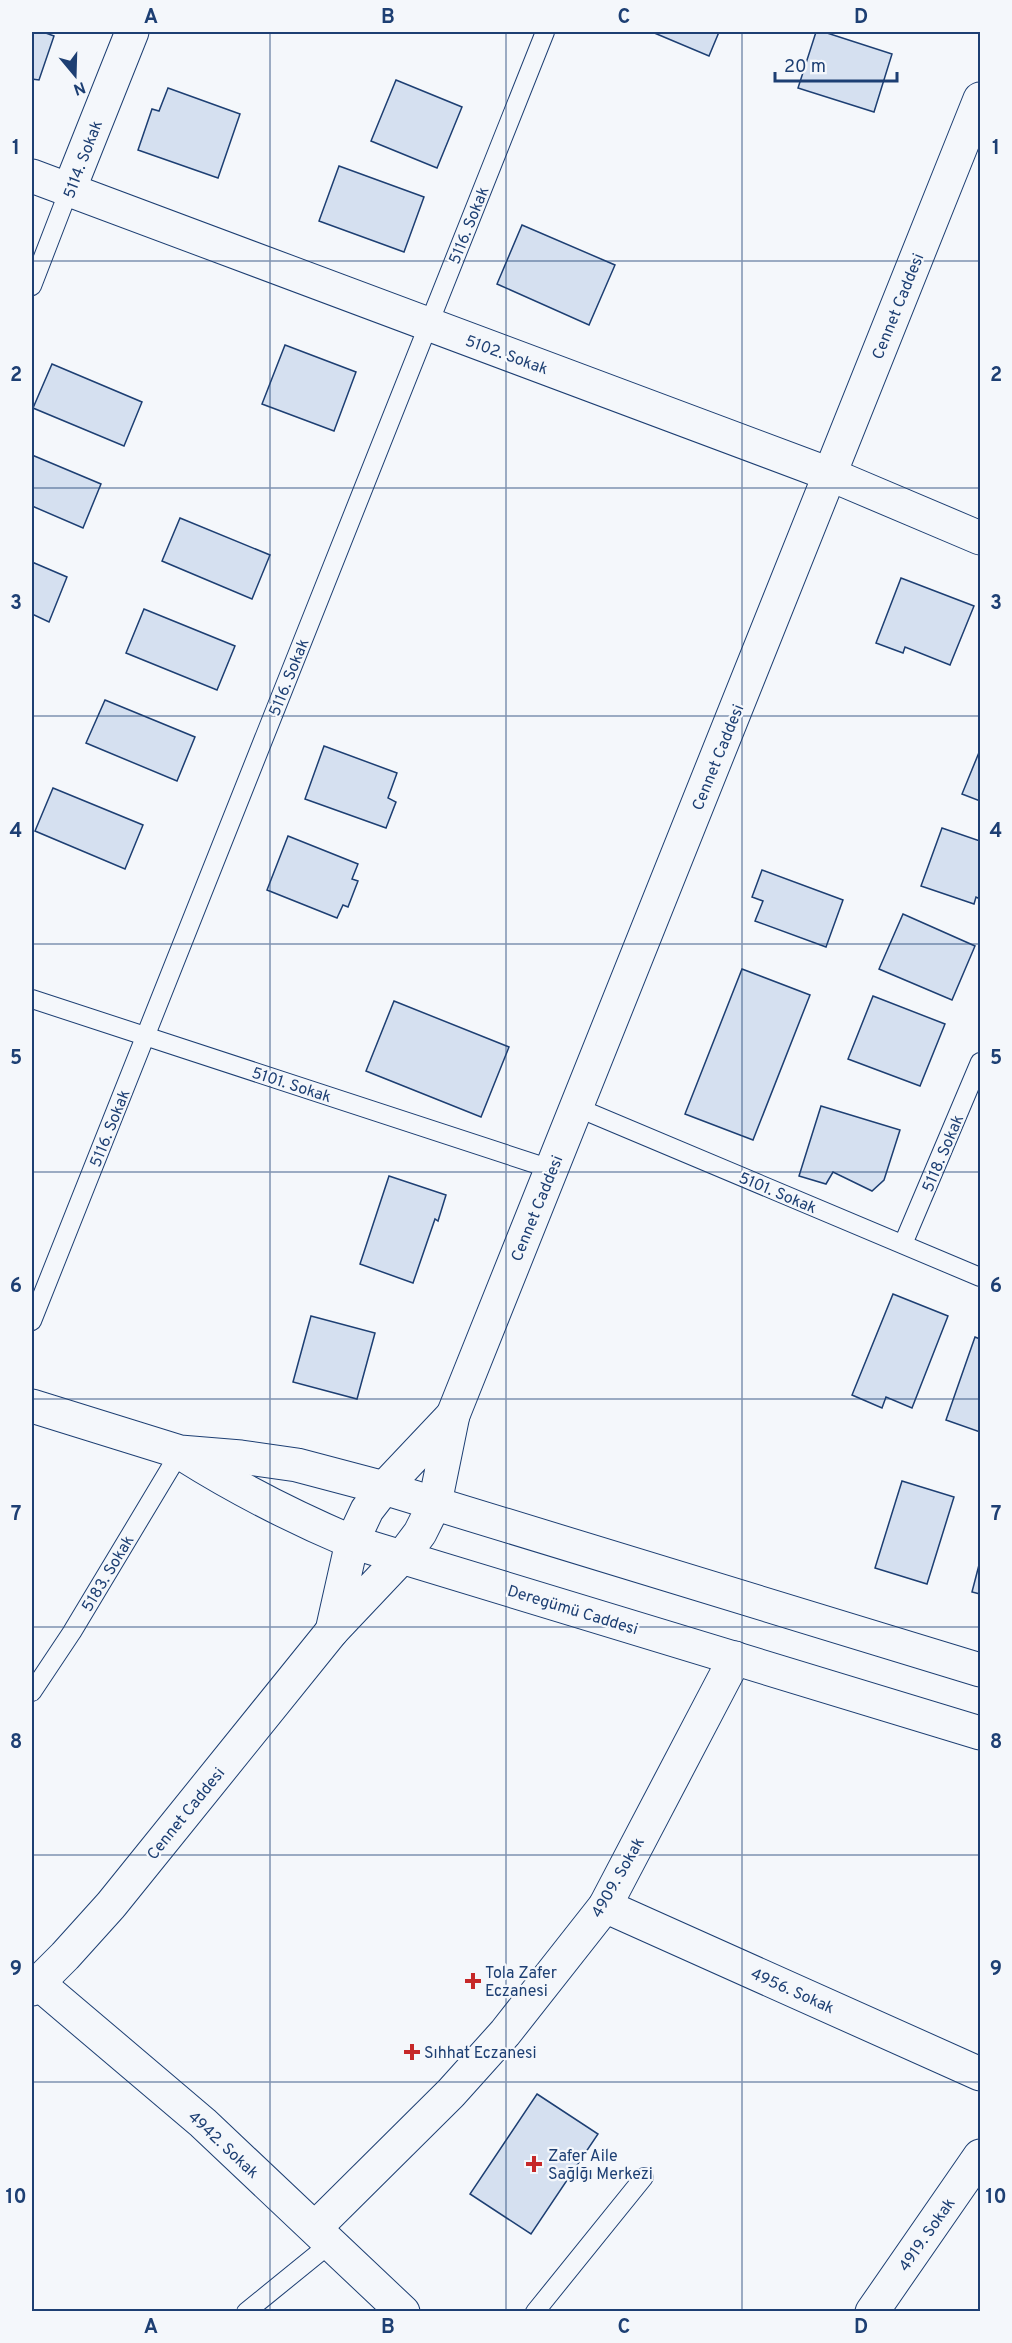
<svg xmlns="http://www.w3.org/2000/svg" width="1012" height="2343" font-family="Overpass,sans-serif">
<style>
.building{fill:#d5e0f0;stroke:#1d3f73;stroke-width:1.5}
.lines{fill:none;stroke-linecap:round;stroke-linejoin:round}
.lane-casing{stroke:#1d3f73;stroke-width:20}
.street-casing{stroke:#1d3f73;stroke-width:35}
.secondary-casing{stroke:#1d3f73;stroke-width:35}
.lane{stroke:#f4f7fb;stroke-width:18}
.street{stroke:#f4f7fb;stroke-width:33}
.secondary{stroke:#f4f7fb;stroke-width:33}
.grid{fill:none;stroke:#1d3f73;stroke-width:1.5;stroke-opacity:0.55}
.poi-dot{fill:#c62828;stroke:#f4f7fb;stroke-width:2}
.labels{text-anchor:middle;stroke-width:4.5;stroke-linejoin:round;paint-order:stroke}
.street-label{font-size:16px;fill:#1d3f73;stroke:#f4f7fb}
.poi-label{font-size:16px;fill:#1d3f73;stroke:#f4f7fb;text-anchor:start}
.neatline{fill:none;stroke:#1d3f73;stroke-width:2}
.grid-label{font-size:20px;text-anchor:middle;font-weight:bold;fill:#1d3f73}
</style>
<rect width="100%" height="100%" fill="#f4f7fb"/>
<g class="building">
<path d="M 32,32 L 43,32 L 54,36 L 39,80 L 32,79 Z"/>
<path d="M 652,32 L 719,32 L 709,56 Z"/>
<path d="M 816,32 L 824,32 L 892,54 L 874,112 L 798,88 Z"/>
<path d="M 396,80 L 462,107 L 437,168 L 371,141 Z"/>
<path d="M 168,88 L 240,114 L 218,178 L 138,150 L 152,109 L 159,111 Z"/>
<path d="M 339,166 L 424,197 L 404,252 L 319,221 Z"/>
<path d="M 522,225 L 615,265 L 589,325 L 497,284 Z"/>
<path d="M 285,345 L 356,372 L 334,431 L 262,404 Z"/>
<path d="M 52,364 L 142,402 L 124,446 L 33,408 Z"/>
<path d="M 32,455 L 101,484 L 83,528 L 32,506 Z"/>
<path d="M 180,518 L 270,555 L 252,599 L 162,561 Z"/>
<path d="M 32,562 L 67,577 L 49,622 L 32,614 Z"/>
<path d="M 901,578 L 974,606 L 950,665 L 905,647 L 903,653 L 876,643 Z"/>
<path d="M 144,609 L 235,646 L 217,690 L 126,653 Z"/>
<path d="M 105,700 L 195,737 L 177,781 L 86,743 Z"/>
<path d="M 324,746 L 397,773 L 388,798 L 396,802 L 386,828 L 305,799 Z"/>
<path d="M 980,750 L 980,801 L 962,794 Z"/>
<path d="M 53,788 L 143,825 L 125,869 L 35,831 Z"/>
<path d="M 942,828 L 980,841 L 980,899 L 976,897 L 974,904 L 921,886 Z"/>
<path d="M 288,836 L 358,864 L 352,879 L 358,881 L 348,907 L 343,905 L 337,918 L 267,890 Z"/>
<path d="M 762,870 L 843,900 L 826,947 L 755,921 L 763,901 L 752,897 Z"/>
<path d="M 903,914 L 975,946 L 952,1000 L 879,969 Z"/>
<path d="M 742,969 L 810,995 L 753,1140 L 685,1114 Z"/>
<path d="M 873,996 L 945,1024 L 920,1086 L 848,1059 Z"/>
<path d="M 394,1001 L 509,1047 L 481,1117 L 366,1071 Z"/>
<path d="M 821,1106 L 900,1130 L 884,1180 L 872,1191 L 833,1172 L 826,1184 L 799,1176 Z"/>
<path d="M 389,1176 L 446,1195 L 438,1221 L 435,1219 L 413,1283 L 360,1264 Z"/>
<path d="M 893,1294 L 948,1316 L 912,1408 L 886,1397 L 882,1408 L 852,1395 Z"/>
<path d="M 311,1316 L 375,1333 L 357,1399 L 293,1382 Z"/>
<path d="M 975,1337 L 980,1339 L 980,1432 L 946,1420 Z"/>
<path d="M 902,1481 L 954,1497 L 927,1584 L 875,1568 Z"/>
<path d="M 980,1561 L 980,1594 L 972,1592 Z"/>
<path d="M 537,2094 L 598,2134 L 531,2234 L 470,2194 Z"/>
</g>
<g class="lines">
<g class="lane-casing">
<g id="lane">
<path d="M 32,286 L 69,190"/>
<path d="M 32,999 L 551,1169"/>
<path d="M 576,1107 L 980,1277"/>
<path d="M 903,1244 L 980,1062"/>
<path d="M 32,1321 L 545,32"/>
<path d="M 32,1692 L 72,1632 L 180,1452"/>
<path d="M 246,2312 L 331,2243"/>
<path d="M 535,2312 L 644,2177"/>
</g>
</g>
<g class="street-casing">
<g id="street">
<path d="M 32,176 L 829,474 L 980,538"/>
<path d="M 69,190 L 132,32"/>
<path d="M 352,1542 L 332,1631 L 402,1557"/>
<path d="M 605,1906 L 980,2074"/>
<path d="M 38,1983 L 203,2123 L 403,2312"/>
<path d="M 32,1989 L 65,1956 L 111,1905 L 332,1631"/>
<path d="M 315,2228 L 451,2093 L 505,2033 L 605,1906 L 735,1658"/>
<path d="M 872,2312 L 980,2156"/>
</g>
</g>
<g class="secondary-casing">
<g id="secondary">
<path d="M 32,1406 L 180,1452 L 241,1457 L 297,1465 L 384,1488 L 980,1670"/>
<path d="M 453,1415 L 980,99"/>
<path d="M 184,1455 C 238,1489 293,1517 352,1542 L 980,1733"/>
<path d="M 352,1542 L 367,1510 L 384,1488 L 453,1415 L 435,1503 L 420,1533 L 402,1557"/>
</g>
</g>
<use href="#lane" class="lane"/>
<use href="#street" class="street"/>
<use href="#secondary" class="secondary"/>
</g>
<path class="grid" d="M 270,32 L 270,2312M 506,32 L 506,2312M 742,32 L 742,2312M 32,261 L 980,261M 32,488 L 980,488M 32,716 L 980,716M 32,944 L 980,944M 32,1172 L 980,1172M 32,1399 L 980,1399M 32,1627 L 980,1627M 32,1855 L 980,1855M 32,2082 L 980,2082"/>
<g class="poi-dot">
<path d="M470 1972h6v6h6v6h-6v6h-6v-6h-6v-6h6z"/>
<path d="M409 2043h6v6h6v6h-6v6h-6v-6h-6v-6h6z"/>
<path d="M531 2155h6v6h6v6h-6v6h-6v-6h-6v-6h6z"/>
</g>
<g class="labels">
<g class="street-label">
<text transform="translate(82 159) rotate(-69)" y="6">5114. Sokak</text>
<text transform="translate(468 225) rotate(-68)" y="6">5116. Sokak</text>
<text transform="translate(897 306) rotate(-68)" y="6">Cennet Caddesi</text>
<text transform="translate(507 354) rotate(20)" y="6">5102. Sokak</text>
<text transform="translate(288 677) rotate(-68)" y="6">5116. Sokak</text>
<text transform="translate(717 757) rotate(-68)" y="6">Cennet Caddesi</text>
<text transform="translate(292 1084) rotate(18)" y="6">5101. Sokak</text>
<text transform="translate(109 1128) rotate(-68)" y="6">5116. Sokak</text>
<text transform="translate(942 1153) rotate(-67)" y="6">5118. Sokak</text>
<text transform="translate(778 1192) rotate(23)" y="6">5101. Sokak</text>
<text transform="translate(536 1208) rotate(-68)" y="6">Cennet Caddesi</text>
<text transform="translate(107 1573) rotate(-59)" y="6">5183. Sokak</text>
<text transform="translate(573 1609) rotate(17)" y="6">Deregümü Caddesi</text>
<text transform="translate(185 1813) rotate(-51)" y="6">Cennet Caddesi</text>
<text transform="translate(617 1877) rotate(-60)" y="6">4909. Sokak</text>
<text transform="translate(793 1990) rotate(24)" y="6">4956. Sokak</text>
<text transform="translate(224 2144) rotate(43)" y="6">4942. Sokak</text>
<text transform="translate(926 2234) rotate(-55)" y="6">4919. Sokak</text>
</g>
<g class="poi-label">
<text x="485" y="1978">Tola Zafer<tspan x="485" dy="18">Eczanesi</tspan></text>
<text x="424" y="2058">Sıhhat Eczanesi</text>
<text x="548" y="2161">Zafer Aile<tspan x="548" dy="18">Sağlğı Merkezi</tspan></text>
</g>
</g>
<rect width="1012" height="2343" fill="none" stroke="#f4f7fb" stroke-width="66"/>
<g transform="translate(75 75) rotate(161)" stroke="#f4f7fb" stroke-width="4.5" paint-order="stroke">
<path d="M0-4.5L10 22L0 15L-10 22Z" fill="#1d3f73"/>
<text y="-9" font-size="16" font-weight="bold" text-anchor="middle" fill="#1d3f73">N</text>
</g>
<path d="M775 72v9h122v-9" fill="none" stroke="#1d3f73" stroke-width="3"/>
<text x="784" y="72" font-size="18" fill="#1d3f73" stroke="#f4f7fb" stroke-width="4.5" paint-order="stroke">20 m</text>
<rect x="33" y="33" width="946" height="2277" class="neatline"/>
<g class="grid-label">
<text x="151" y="23">A</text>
<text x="388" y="23">B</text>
<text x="624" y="23">C</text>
<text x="861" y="23">D</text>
<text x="16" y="154">1</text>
<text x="996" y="154">1</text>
<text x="16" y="381">2</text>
<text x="996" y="381">2</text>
<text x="16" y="609">3</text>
<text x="996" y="609">3</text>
<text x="16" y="837">4</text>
<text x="996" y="837">4</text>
<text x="16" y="1064">5</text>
<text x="996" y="1064">5</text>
<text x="16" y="1292">6</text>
<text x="996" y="1292">6</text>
<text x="16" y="1520">7</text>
<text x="996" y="1520">7</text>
<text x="16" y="1748">8</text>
<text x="996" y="1748">8</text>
<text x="16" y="1975">9</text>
<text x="996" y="1975">9</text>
<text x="16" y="2203">10</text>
<text x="996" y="2203">10</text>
<text x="151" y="2333">A</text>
<text x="388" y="2333">B</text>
<text x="624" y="2333">C</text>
<text x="861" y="2333">D</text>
</g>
</svg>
